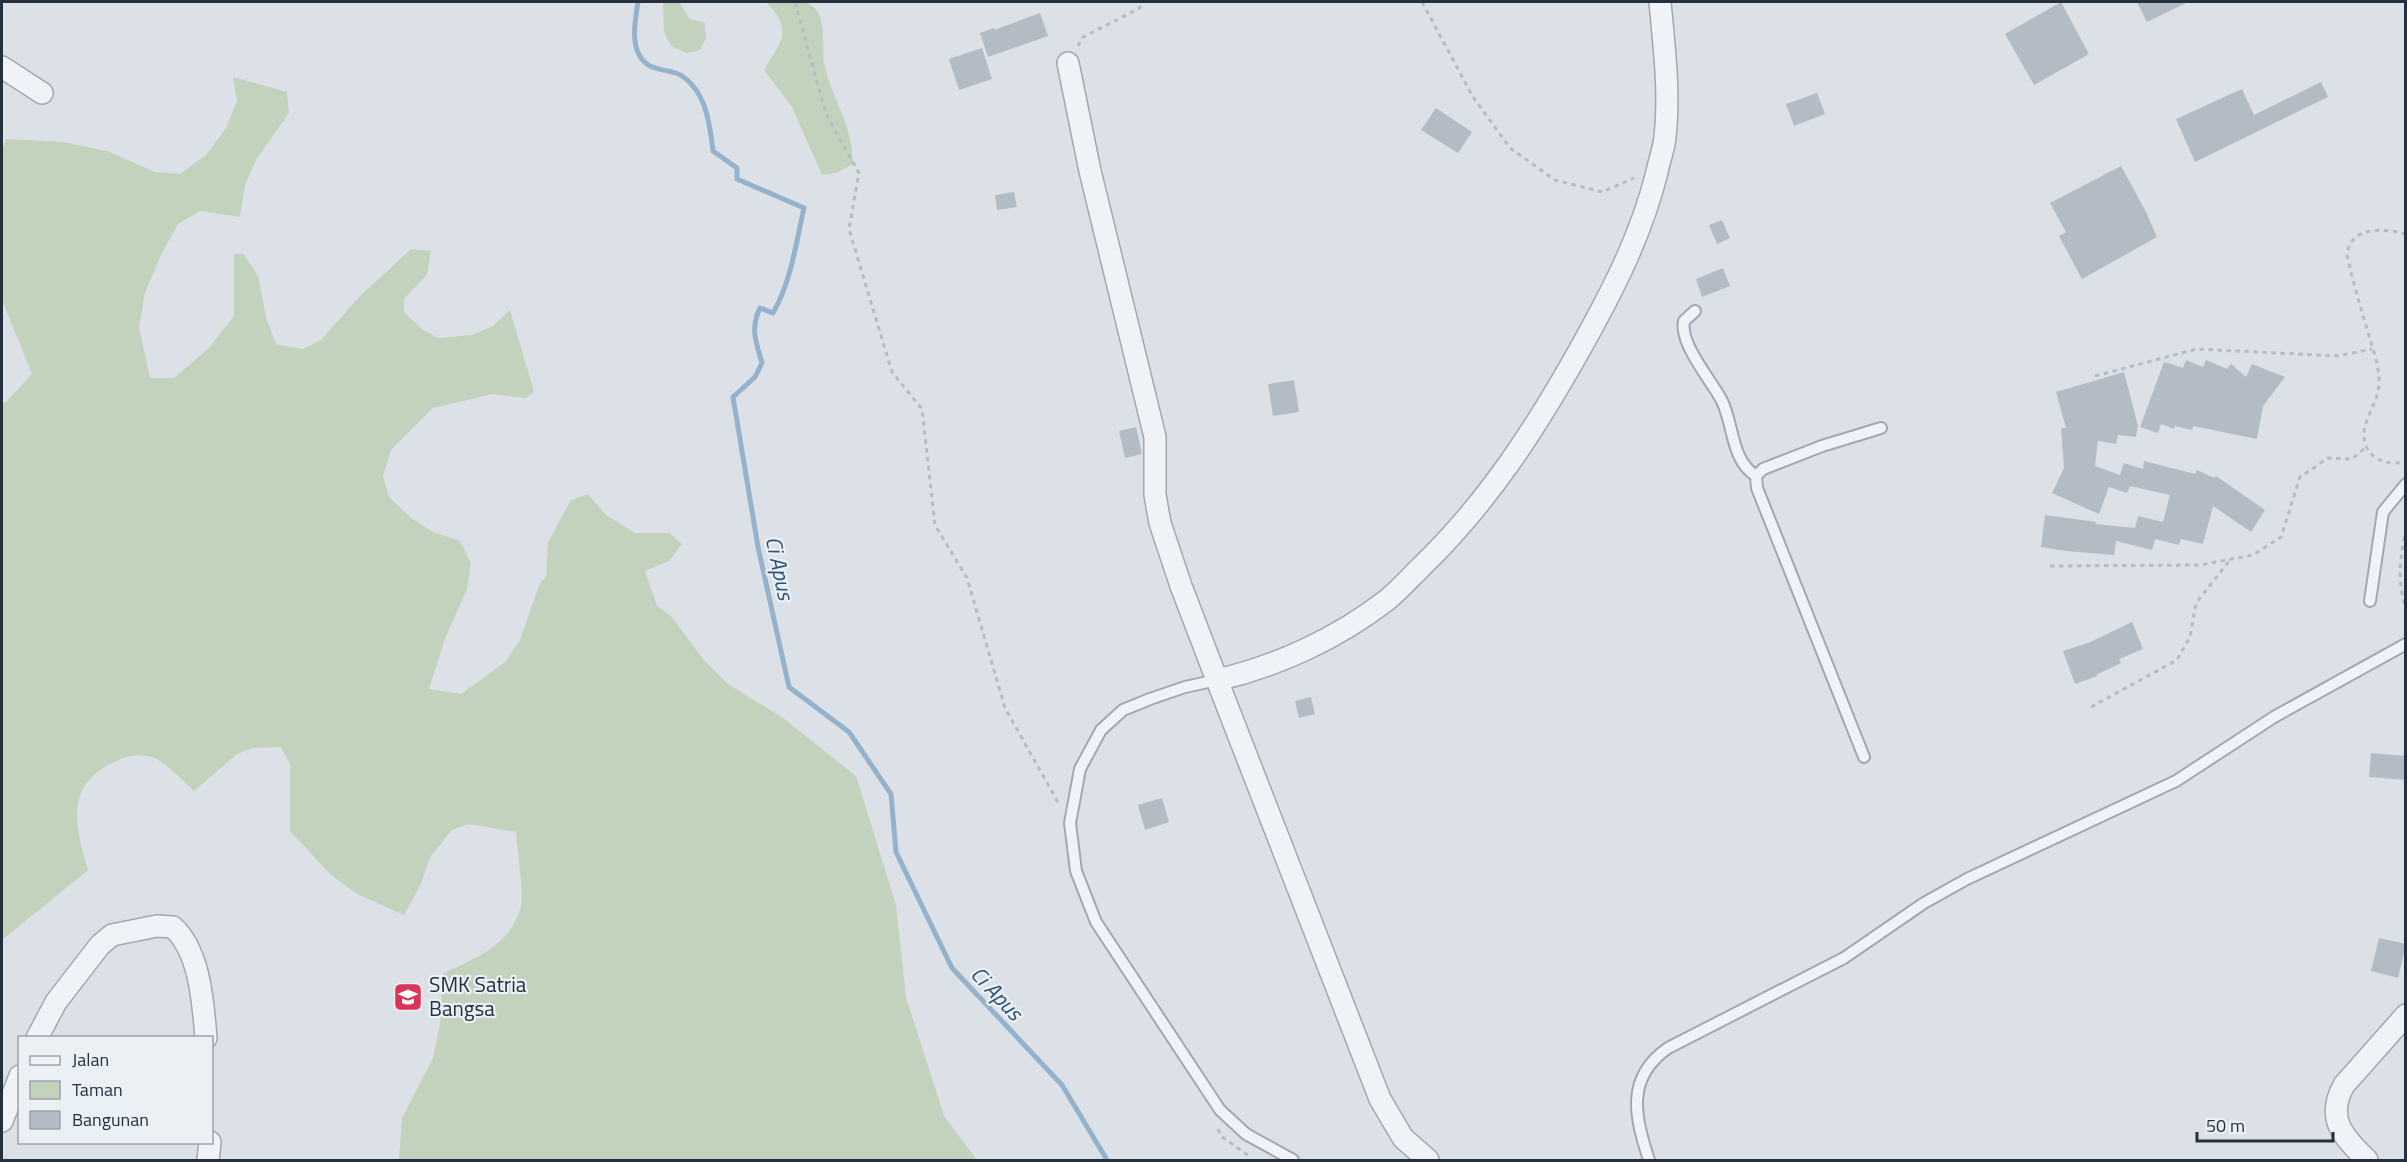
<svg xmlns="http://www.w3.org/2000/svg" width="2407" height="1162" font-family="'Titillium Web',sans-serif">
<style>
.green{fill:#c3d2bc}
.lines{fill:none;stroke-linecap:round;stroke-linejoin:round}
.stream{stroke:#94b2cb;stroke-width:5}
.building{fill:#b3bbc5}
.lane-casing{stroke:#a1a8b1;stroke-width:14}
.street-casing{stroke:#a1a8b1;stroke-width:24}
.path{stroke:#b6bcc3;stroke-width:3;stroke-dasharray:4.5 4.5;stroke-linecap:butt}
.lane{stroke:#eff2f6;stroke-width:10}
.street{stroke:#eff2f6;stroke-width:21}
.labels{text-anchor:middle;stroke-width:4.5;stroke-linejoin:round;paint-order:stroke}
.poi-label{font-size:21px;fill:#25303f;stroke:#ebf0f5;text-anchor:start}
.water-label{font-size:22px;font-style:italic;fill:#2c5175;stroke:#ebf0f5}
</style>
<rect width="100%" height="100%" fill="#dce1e7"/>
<g class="green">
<path d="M 663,2 L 679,2 L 690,19 L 705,23 L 706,38 L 700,50 L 687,53 L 671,46 L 664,32 Z"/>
<path d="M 766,2 L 807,2 C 810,4 815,8 817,11 C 826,25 822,46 824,62 C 831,100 853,122 853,164 L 836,173 L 822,175 L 792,107 L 764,70 C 782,40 794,31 766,2 Z"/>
<path d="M 233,77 L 287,92 L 289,113 L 256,160 L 245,185 L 240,217 L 200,211 L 178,224 L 162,253 L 145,293 L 139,327 L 150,378 L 174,378 L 209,348 L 234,316 L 234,254 L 244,254 L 258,276 L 266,317 L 276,344 L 303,349 L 321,340 L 359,297 L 411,249 L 431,251 L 427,275 L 404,299 L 404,312 L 422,329 L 438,338 L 472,335 L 493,326 L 510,310 L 534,392 L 525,398 L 493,394 L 433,408 L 391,450 L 383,476 L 389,497 L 411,518 L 433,532 L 460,541 L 471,563 L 467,589 L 445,639 L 429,689 L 461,694 L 505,662 L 520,640 L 540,583 L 546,577 L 548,542 L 571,500 L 588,494 L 606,515 L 635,533 L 669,533 L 682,544 L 669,561 L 645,571 L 657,606 L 671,616 L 703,659 L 728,684 L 783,718 L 856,776 L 896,905 L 906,997 L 944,1116 L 977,1160 L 399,1160 L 402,1118 L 433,1058 L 440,1024 L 443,973 C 475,959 512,944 521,906 C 524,894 517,847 516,832 L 468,824 L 452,830 L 431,856 L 420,886 L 404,915 L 357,894 L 331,875 L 290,831 L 290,764 L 281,747 L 253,748 L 237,754 L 194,791 C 184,782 165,762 154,758 C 139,753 128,755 114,762 C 64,786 75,825 88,870 L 2,940 L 2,401 L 5,403 L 32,374 L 2,300 L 2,152 L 6,139 L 63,142 L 107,151 L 155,172 L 180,174 L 206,155 L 226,128 L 237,101 Z"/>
</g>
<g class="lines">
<path class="stream" d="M 638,2 C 635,21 628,54 650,66 C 660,71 673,70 682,76 C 706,92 710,124 713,151 L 737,168 L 737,179 L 804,208 C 796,243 791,282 773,313 L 760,308 C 750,328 756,343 762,363 L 755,377 L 733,397 L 758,547 L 789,687 L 849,732 L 891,794 L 896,852 L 952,968 L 1062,1085 L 1107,1160"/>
</g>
<g class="building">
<path d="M 2061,2 L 2089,54 L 2034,85 L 2005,34 Z"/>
<path d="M 2137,2 L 2188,2 L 2147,22 Z"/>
<path d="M 1040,13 L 1048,36 L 988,57 L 980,33 L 994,28 L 994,30 Z"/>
<path d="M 982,48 L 992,79 L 959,90 L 949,59 Z"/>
<path d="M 2321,82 L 2328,97 L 2195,162 L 2176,119 L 2242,89 L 2254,115 Z"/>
<path d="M 1817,93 L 1825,114 L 1794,126 L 1786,104 Z"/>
<path d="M 1436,108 L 1472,132 L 1458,153 L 1421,130 Z"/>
<path d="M 2121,166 L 2145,210 L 2157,237 L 2082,279 L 2059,236 L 2066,232 L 2050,203 Z"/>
<path d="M 1014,192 L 1017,207 L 997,210 L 995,195 Z"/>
<path d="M 1722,220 L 1730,238 L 1717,244 L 1709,225 Z"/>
<path d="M 1723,268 L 1730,286 L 1702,297 L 1696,279 Z"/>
<path d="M 2186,360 L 2203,367 L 2206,360 L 2227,369 L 2231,364 L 2246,377 L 2252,364 L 2285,377 L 2263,406 L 2257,439 L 2193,426 L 2192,430 L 2175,426 L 2174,429 L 2161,424 L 2158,433 L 2140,427 L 2164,362 L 2183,368 Z"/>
<path d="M 2124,372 L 2138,426 L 2136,437 L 2118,435 L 2116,444 L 2098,441 L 2095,466 L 2120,475 L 2124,463 L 2143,469 L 2144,461 L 2195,474 L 2197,470 L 2214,478 L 2216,476 L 2265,510 L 2251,532 L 2213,506 L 2203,544 L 2181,539 L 2179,545 L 2155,539 L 2152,550 L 2116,541 L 2114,555 L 2066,551 L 2041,547 L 2045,515 L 2096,522 L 2095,524 L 2135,528 L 2138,516 L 2163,522 L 2170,495 L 2130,486 L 2127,493 L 2109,487 L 2099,514 L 2052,493 L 2064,468 L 2061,428 L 2066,428 L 2056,392 Z"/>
<path d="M 1294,380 L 1299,412 L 1273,416 L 1268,384 Z"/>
<path d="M 1136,427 L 1142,454 L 1125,458 L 1119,431 Z"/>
<path d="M 2132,622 L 2143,649 L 2119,659 L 2121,663 L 2096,675 L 2097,676 L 2075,684 L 2063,651 L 2088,643 Z"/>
<path d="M 1311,697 L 1315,714 L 1299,718 L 1295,701 Z"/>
<path d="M 2371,753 L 2406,756 L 2406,780 L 2369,777 Z"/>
<path d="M 1162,798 L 1169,822 L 1145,830 L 1138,805 Z"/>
<path d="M 2379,938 L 2406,944 L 2398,978 L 2371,971 Z"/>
</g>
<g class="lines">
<g class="lane-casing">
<g id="lane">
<path d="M 1695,311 L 1684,321 C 1679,344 1712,381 1722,401 C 1734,426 1731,460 1756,476"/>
<path d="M 2370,601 L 2383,512 L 2406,484"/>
<path d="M 1217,680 L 1185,687 L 1150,699 L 1123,710 L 1101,730 L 1080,769 L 1070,823 L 1076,871 L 1096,922 L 1220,1110 L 1246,1134 L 1293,1160"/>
<path d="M 1864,757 L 1757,488 L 1756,476 L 1763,469 L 1822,446 L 1881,428"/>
<path d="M 1649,1160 C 1635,1117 1625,1078 1668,1048 L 1844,958 L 1924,903 L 1967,879 L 2176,781 L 2274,717 L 2406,644"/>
</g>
</g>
<g class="street-casing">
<g id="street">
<path d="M 1068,63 L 1090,171 L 1155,437 L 1155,495 L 1160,523 L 1181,586 L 1217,680"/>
<path d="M 2,67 L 42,93"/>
<path d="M 37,1038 L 56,1002 L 100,945 L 112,935 L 157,926 L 173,927 C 200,952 203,1002 206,1038"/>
<path d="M 2,1121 L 20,1076"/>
<path d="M 208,1160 L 210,1142"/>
<path d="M 1428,1160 L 1403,1138 L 1380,1099 L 1217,680 C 1278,666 1338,638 1387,600 C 1399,590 1409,579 1420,568 C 1488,503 1538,425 1584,342 C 1614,288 1642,233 1657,172 C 1659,161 1664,149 1665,137 C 1670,92 1664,46 1660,2"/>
<path d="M 2367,1160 C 2344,1137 2325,1119 2344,1085 L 2406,1015"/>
</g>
</g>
<g class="path">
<path d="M 795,2 L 826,114 L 859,173 L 849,229 L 892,372 L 922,409 L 935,525 L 967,578 L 1005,708 L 1059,804"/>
<path d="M 1422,2 L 1473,97 L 1510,148 L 1555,180 L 1602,192 L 1634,178"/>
<path d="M 1078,46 L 1083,37 L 1140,8 L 1139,2"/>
<path d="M 2406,234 C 2383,228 2350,226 2347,255 C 2353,282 2361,309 2369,336 C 2373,350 2379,365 2379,381 C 2380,405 2357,423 2366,446 C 2373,462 2390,465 2406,462"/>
<path d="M 2095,376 L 2197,349 L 2337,356 L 2372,349"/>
<path d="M 2406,528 C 2401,552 2396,584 2406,607"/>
<path d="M 2050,566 L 2200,565 L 2253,555 L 2281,537 L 2300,477 L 2328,458 L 2352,459 L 2367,446"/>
<path d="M 2091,707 L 2177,660 L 2190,637 L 2196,603 L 2230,560"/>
<path d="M 1218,1129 L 1221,1136 L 1249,1156 L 1249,1160"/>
</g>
<use href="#lane" class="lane"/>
<use href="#street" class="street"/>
</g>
<defs>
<g id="school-square" transform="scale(1.5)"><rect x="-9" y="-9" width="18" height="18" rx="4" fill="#d83558" stroke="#ebf0f5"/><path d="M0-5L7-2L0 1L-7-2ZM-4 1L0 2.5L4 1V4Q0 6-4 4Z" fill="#fff"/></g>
</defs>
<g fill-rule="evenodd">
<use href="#school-square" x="408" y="997"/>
</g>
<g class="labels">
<g class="poi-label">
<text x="429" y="992">SMK Satria<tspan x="429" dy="24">Bangsa</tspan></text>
</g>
<g class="water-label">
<text transform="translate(780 568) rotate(78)" y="8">Ci Apus</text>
<text transform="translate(997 993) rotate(47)" y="8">Ci Apus</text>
</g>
</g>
<rect width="2407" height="1162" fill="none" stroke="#25303f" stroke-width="6"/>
<rect x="18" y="1036" width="195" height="108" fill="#ebf0f5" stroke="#9ca3ac" stroke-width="1.5"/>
<rect x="30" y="1056" width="30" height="9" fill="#eff2f6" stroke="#9ca3ac" stroke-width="1.5"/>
<text x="72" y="1066" font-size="18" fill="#25303f">Jalan</text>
<rect x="30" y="1081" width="30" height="18" fill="#c3d2bc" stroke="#9ca3ac" stroke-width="1.5"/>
<text x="72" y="1096" font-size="18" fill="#25303f">Taman</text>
<rect x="30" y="1111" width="30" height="18" fill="#b3bbc5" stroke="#9ca3ac" stroke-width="1.5"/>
<text x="72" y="1126" font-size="18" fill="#25303f">Bangunan</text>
<path d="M2197 1132v9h136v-9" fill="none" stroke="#25303f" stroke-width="3"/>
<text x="2206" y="1132" font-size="18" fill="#25303f" stroke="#ebf0f5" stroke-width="4.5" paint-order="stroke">50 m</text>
</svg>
